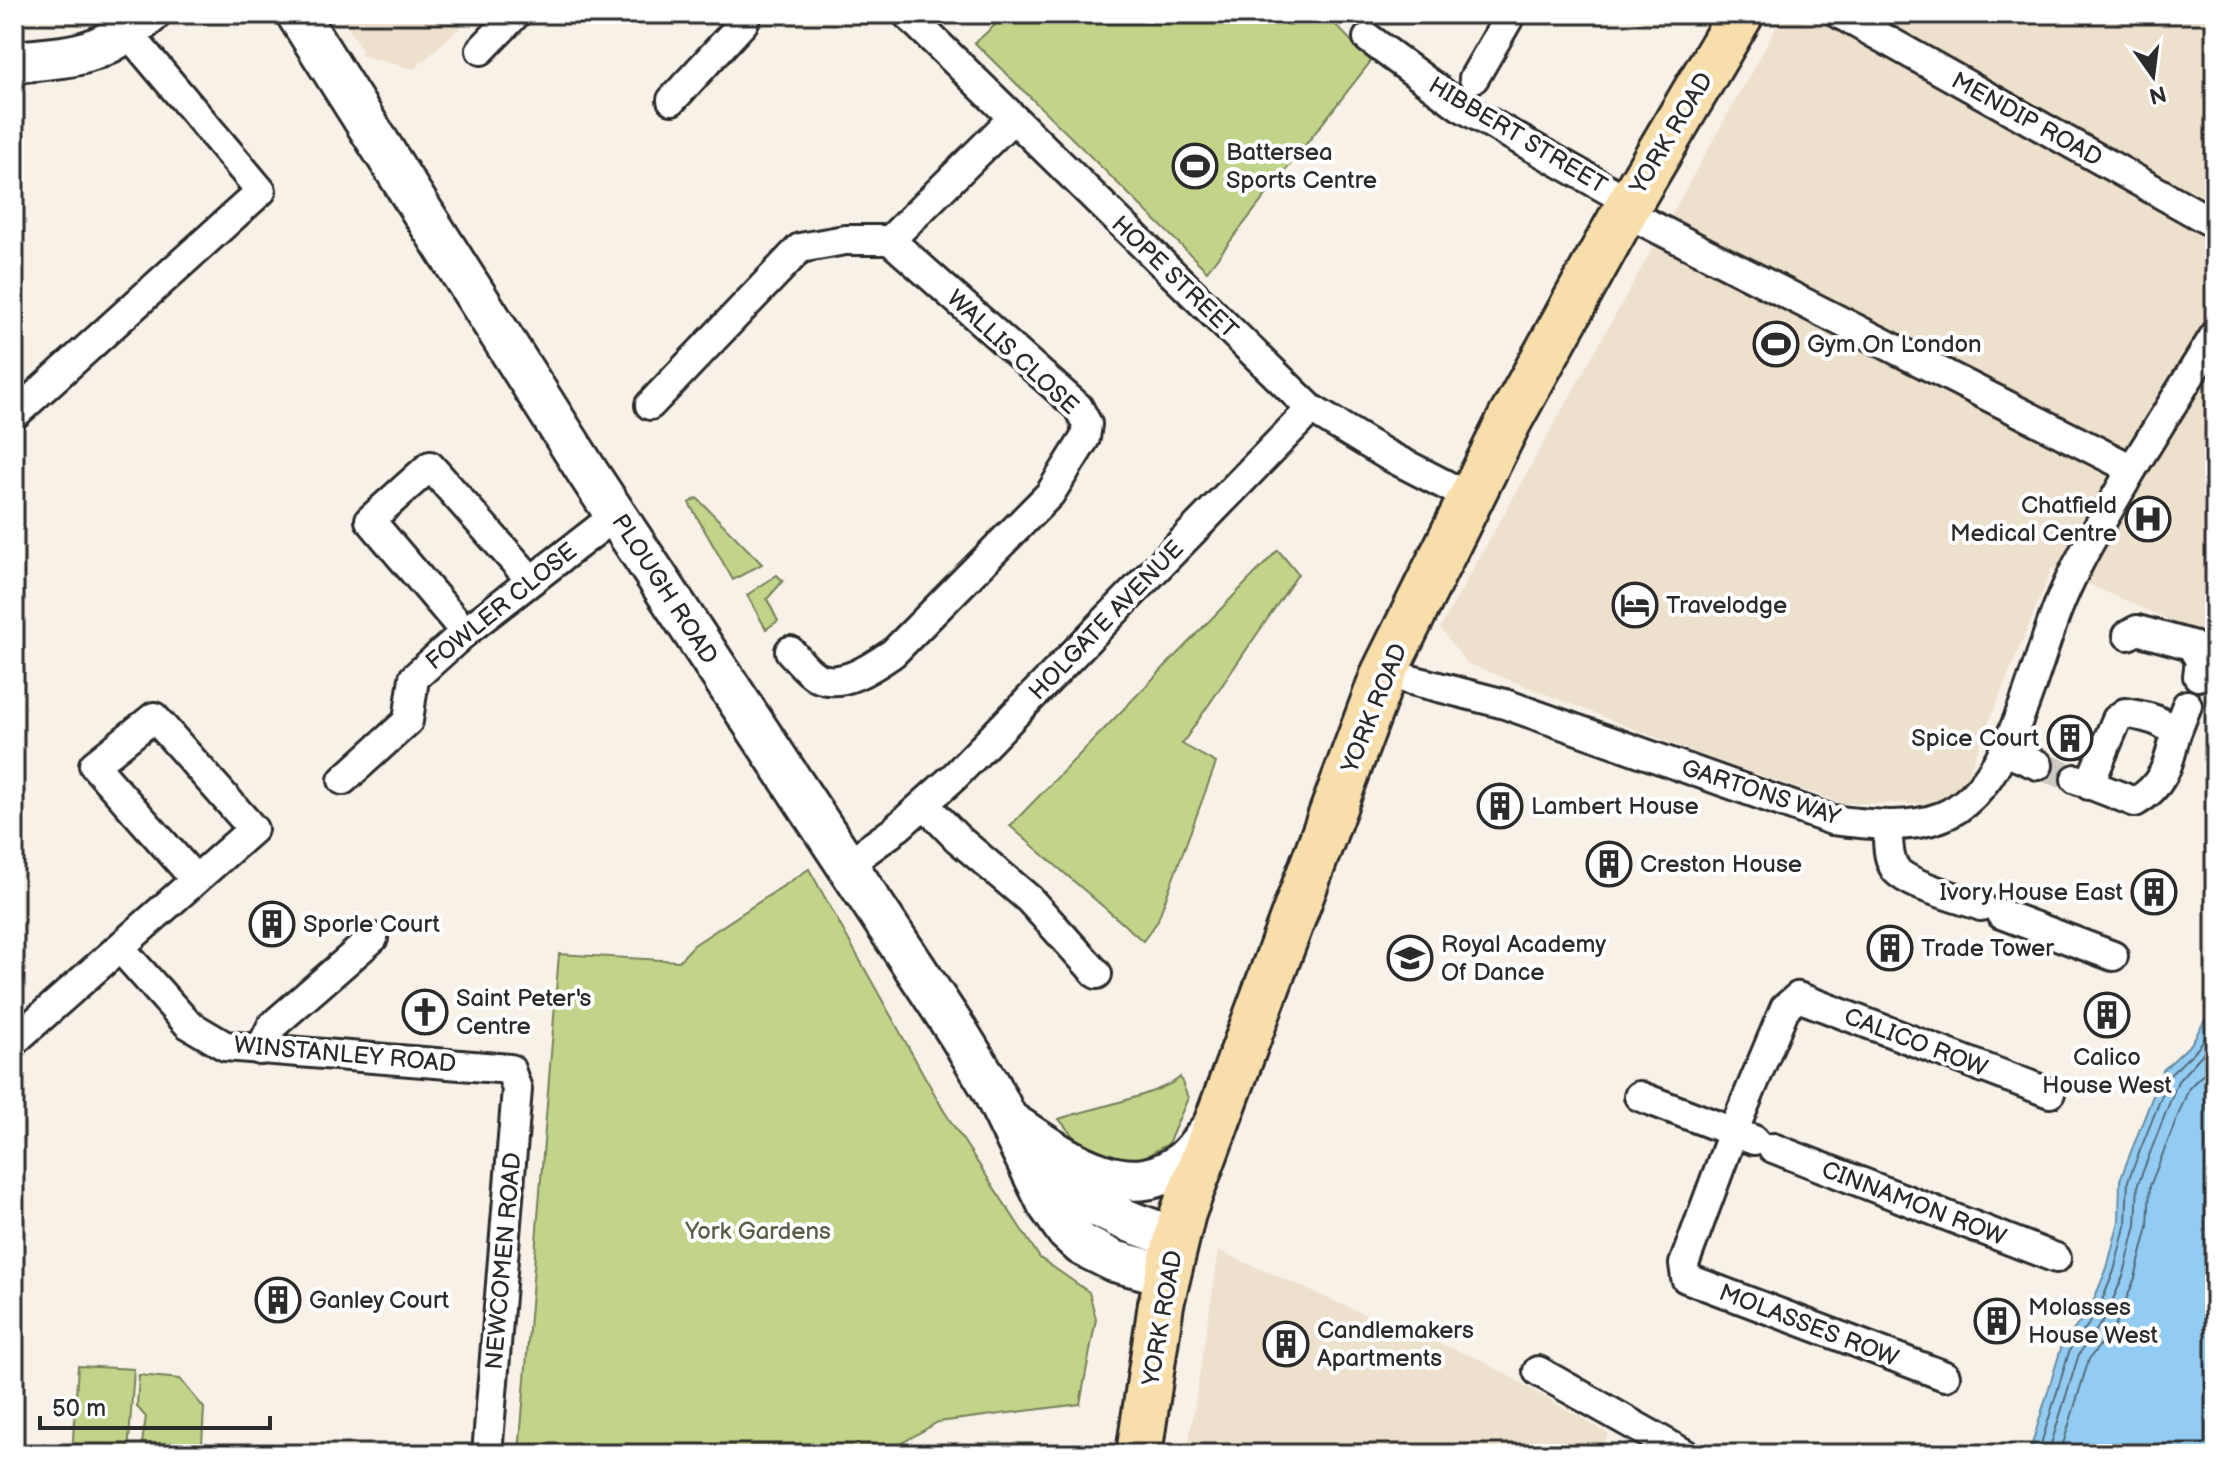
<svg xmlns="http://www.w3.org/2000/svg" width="2229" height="1468" font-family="'Balsamiq Sans',sans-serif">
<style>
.built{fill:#ede0cc}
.green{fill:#c1d489;stroke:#76805a;stroke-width:2}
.water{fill:#93ccf2;stroke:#698ca2;stroke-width:2}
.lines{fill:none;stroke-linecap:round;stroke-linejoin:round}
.shore{stroke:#556b7b;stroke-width:2}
.street-tunnel{stroke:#cec9c2;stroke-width:28;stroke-dasharray:28 14;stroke-linecap:butt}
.street-casing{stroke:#2b2b2b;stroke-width:34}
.secondary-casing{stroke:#2b2b2b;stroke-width:46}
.highway-casing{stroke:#2b2b2b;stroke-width:50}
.street{stroke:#fff;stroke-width:28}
.secondary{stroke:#fff;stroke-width:40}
.highway{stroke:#f8deab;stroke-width:44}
.labels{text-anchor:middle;stroke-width:8;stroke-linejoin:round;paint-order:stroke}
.street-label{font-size:24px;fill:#2b2b2b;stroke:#fff}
.poi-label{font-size:24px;fill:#2b2b2b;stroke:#fff;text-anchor:start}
.park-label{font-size:24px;fill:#585e47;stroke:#fff}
</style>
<rect width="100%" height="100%" fill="#f7f1e8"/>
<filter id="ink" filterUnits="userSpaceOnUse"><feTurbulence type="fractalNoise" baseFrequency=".0125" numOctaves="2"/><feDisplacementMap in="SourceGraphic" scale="16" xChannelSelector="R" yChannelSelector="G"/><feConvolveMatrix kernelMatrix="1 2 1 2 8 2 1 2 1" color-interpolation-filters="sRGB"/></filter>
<g filter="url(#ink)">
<g class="built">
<path d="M 339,14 L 475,14 L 414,69 L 360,55 L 363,51 Z"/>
<path d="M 1784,14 L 1815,27 L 1822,14 L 2215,14 L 2215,640 L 2052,568 L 1966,778 L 1949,795 L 1927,804 L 1842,803 L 1706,757 L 1467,663 L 1440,628 Z"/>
<path d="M 1219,1251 L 1373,1318 L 1479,1359 L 1609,1434 L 1598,1454 L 1187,1454 Z"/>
</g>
<g class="green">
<path d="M 1007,14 L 1325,14 L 1371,61 L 1207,271 L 975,43 Z"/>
<path d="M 697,498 L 762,564 L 733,580 L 689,503 Z"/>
<path d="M 1278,550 L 1298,574 L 1182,744 L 1216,763 L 1157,922 L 1143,941 L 1010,826 Z"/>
<path d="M 777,575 L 783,581 L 767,599 L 778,621 L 766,629 L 747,595 Z"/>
<path d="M 809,869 L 944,1111 L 1040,1258 L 1089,1292 L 1096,1319 L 1080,1404 L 938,1422 L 897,1446 L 899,1454 L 519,1454 L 559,954 L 679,961 L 694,945 Z"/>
<path d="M 1180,1077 L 1188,1098 L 1168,1144 L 1139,1160 L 1117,1161 L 1085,1151 L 1059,1119 C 1086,1110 1165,1093 1180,1077 Z"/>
<path d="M 78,1366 L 134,1369 L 128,1454 L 72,1454 Z"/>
<path d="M 139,1375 L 180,1379 L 204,1408 L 202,1444 L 142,1443 L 146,1417 L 137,1407 Z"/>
</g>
<path class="water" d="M 2215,1003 L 2215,1454 L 2029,1454 L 2062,1345 L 2090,1309 L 2107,1268 L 2119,1221 L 2120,1180 L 2163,1070 L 2191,1044 Z"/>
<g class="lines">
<g class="shore">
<path d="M 2038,1454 L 2070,1349 L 2097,1313 L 2114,1271 L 2126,1223 L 2128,1181 L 2170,1075 L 2198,1048 L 2215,1021"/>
<path d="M 2048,1454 L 2079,1354 L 2105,1318 L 2124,1274 L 2136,1225 L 2138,1184 L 2178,1081 L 2215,1040"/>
<path d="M 2060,1454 L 2089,1359 L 2116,1324 L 2135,1278 L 2148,1227 L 2150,1186 L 2189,1088 L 2215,1062"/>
</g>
<path class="street-tunnel" d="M 2038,765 L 2076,779"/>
<g class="street-casing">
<g id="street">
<path d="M 907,14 L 1311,409 L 1387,455 L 1473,499"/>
<path d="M 1840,14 L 2215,224"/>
<path d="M 1368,38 L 1460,106 L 1630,202"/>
<path d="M 481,50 L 516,14"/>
<path d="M 1474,78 L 1511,14"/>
<path d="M 672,100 L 743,23 L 747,14"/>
<path d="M 1625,212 L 2132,469 L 2215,335"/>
<path d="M 650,405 L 800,248 L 845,240 L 890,240"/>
<path d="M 14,415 L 261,191 L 128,33"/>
<path d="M 465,632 L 370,520 L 430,466 L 530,579"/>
<path d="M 2128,635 L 2137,630 L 2191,645 L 2200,660 L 2198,676"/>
<path d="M 790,651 C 798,659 807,672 817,677 C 842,689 874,666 893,653 L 1050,494 L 1085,438 L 1087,424 L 1078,407 L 890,240 L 1011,120"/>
<path d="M 1384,673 L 1505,704 L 1832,820 C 1867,824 1907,830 1941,817 C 2012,790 2034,661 2062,598 C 2081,553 2108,512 2132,469"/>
<path d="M 2175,736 L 2187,705"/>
<path d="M 2005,751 L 2038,765"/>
<path d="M 2076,779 L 2135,802 C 2162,787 2169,765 2175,736 C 2167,719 2141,716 2125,713 L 2117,719 L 2089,785"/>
<path d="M 343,780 L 408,721 L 414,678 L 465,632 L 616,515"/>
<path d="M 925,805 L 957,838 L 1029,899 L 1097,974"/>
<path d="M 1888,826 C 1888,839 1887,857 1895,869 C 1907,885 1962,899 1981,906"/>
<path d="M 898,827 L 955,776 L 1311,409"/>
<path d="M 848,864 L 891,833"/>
<path d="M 2001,914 L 2113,956"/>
<path d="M 120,948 L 188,1024 L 225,1046 L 510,1069 L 517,1089 L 487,1454"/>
<path d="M 14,1041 L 253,829 L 154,717 L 94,765 L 195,879"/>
<path d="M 260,1050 L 272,1026 L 373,938"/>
<path d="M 1639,1096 L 1754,1140"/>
<path d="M 1773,1148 L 2056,1258"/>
<path d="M 1538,1371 L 1685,1454"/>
<path d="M 1945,1376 L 1686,1278 L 1684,1264 L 1733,1132 L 1785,1008 L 1798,997 L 2050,1093"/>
</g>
</g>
<g class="secondary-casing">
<g id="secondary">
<path d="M 297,14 L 588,473 L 960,1036 L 991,1087 L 1048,1204 L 1067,1231 L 1082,1245 L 1114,1261 L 1167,1275"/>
<path d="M 14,62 C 76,56 100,57 149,14"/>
<path d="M 1010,1122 C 1059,1155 1129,1210 1186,1159 C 1196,1150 1205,1136 1214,1125"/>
<path d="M 1034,1167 C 1084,1202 1116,1220 1176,1237"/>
</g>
</g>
<g class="highway-casing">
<path id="highway" d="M 1139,1454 L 1161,1304 L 1183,1213 L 1384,673 L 1509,421 L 1630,202 L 1741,14"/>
</g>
<use href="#street" class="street"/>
<use href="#secondary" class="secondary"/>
<use href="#highway" class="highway"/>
</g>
</g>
<defs>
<g id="stadium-ring" transform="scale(2.3)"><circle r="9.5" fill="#fff" stroke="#2b2b2b" stroke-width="1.5"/><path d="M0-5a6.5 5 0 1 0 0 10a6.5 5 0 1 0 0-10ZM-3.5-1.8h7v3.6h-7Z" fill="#2b2b2b"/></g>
<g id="hospital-ring" transform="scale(2.3)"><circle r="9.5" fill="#fff" stroke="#2b2b2b" stroke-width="1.5"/><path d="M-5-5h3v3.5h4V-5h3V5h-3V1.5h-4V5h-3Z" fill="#2b2b2b"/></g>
<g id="hotel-ring" transform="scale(2.3)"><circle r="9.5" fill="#fff" stroke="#2b2b2b" stroke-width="1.5"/><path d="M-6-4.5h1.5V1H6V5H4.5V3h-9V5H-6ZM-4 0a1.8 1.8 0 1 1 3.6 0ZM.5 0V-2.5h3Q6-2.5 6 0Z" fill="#2b2b2b"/></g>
<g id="building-ring" transform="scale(2.3)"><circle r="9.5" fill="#fff" stroke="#2b2b2b" stroke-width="1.5"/><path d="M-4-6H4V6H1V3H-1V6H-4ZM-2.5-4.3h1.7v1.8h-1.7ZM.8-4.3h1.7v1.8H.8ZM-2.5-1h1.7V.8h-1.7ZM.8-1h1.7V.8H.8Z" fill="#2b2b2b"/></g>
<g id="school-ring" transform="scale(2.3)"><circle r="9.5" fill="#fff" stroke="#2b2b2b" stroke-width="1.5"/><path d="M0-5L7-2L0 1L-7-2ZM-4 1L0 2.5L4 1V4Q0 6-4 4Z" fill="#2b2b2b"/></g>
<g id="church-ring" transform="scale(2.3)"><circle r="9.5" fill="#fff" stroke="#2b2b2b" stroke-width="1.5"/><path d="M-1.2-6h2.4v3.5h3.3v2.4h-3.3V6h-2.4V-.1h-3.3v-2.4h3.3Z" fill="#2b2b2b"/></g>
</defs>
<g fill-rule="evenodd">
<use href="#stadium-ring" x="1195" y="166"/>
<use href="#stadium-ring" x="1776" y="344"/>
<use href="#hospital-ring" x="2148" y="519"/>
<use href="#hotel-ring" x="1635" y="605"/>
<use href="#building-ring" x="2070" y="738"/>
<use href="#building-ring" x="1500" y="806"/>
<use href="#building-ring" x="1609" y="864"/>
<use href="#building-ring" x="2154" y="892"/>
<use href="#building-ring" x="272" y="924"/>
<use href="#building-ring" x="1890" y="948"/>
<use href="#school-ring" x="1410" y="958"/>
<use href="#church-ring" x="425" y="1012"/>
<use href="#building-ring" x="2107" y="1015"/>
<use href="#building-ring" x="278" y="1300"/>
<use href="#building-ring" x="1997" y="1321"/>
<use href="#building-ring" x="1286" y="1344"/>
</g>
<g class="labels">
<g class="street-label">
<text transform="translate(2027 119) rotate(29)" y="8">MENDIP ROAD</text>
<text transform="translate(1671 133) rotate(-59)" y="8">YORK ROAD</text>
<text transform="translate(1518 135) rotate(31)" y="8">HIBBERT STREET</text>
<text transform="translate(1175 277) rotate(44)" y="8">HOPE STREET</text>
<text transform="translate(1013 352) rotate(43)" y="8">WALLIS CLOSE</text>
<text transform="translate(665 589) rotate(57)" y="8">PLOUGH ROAD</text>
<text transform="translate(501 606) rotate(-39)" y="8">FOWLER CLOSE</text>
<text transform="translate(1106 620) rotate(-46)" y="8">HOLGATE AVENUE</text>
<text transform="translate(1374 708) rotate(-68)" y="8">YORK ROAD</text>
<text transform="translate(1761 792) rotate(18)" y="8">GARTONS WAY</text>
<text transform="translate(1916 1042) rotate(21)" y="8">CALICO ROW</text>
<text transform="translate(345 1054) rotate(5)" y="8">WINSTANLEY ROAD</text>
<text transform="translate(1914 1203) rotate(21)" y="8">CINNAMON ROW</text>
<text transform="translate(503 1261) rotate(-85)" y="8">NEWCOMEN ROAD</text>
<text transform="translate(1162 1318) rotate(-80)" y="8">YORK ROAD</text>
<text transform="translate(1809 1325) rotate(21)" y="8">MOLASSES ROW</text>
</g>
<g class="poi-label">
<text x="1226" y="160">Battersea<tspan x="1226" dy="28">Sports Centre</tspan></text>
<text x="1807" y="352">Gym On London</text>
<text x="2117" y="513" text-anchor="end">Chatfield<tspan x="2117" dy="28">Medical Centre</tspan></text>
<text x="1666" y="613">Travelodge</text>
<text x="2039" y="746" text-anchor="end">Spice Court</text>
<text x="1531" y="814">Lambert House</text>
<text x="1640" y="872">Creston House</text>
<text x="2123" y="900" text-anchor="end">Ivory House East</text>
<text x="303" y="932">Sporle Court</text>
<text x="1441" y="952">Royal Academy<tspan x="1441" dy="28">Of Dance</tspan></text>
<text x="1921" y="956">Trade Tower</text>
<text x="456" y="1006">Saint Peter's<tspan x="456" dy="28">Centre</tspan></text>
<text x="2107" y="1065" text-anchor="middle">Calico<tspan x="2107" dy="28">House West</tspan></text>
<text x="309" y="1308">Ganley Court</text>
<text x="2028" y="1315">Molasses<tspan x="2028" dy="28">House West</tspan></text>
<text x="1317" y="1338">Candlemakers<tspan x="1317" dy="28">Apartments</tspan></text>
</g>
<g class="park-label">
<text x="758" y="1239">York Gardens</text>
</g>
</g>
<rect width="2229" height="1468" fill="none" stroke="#fff" stroke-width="48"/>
<rect x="24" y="24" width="2181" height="1420" fill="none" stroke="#2b2b2b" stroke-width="3" filter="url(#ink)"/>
<g transform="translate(2153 76) rotate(166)" stroke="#ffffff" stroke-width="6" paint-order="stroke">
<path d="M0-6L14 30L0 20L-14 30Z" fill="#2b2b2b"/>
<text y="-12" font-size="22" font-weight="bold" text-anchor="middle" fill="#2b2b2b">N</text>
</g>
<path d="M40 1416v12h230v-12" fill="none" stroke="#2b2b2b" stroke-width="4"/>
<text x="52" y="1416" font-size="24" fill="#2b2b2b" stroke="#ffffff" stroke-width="6" paint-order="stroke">50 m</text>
</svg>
